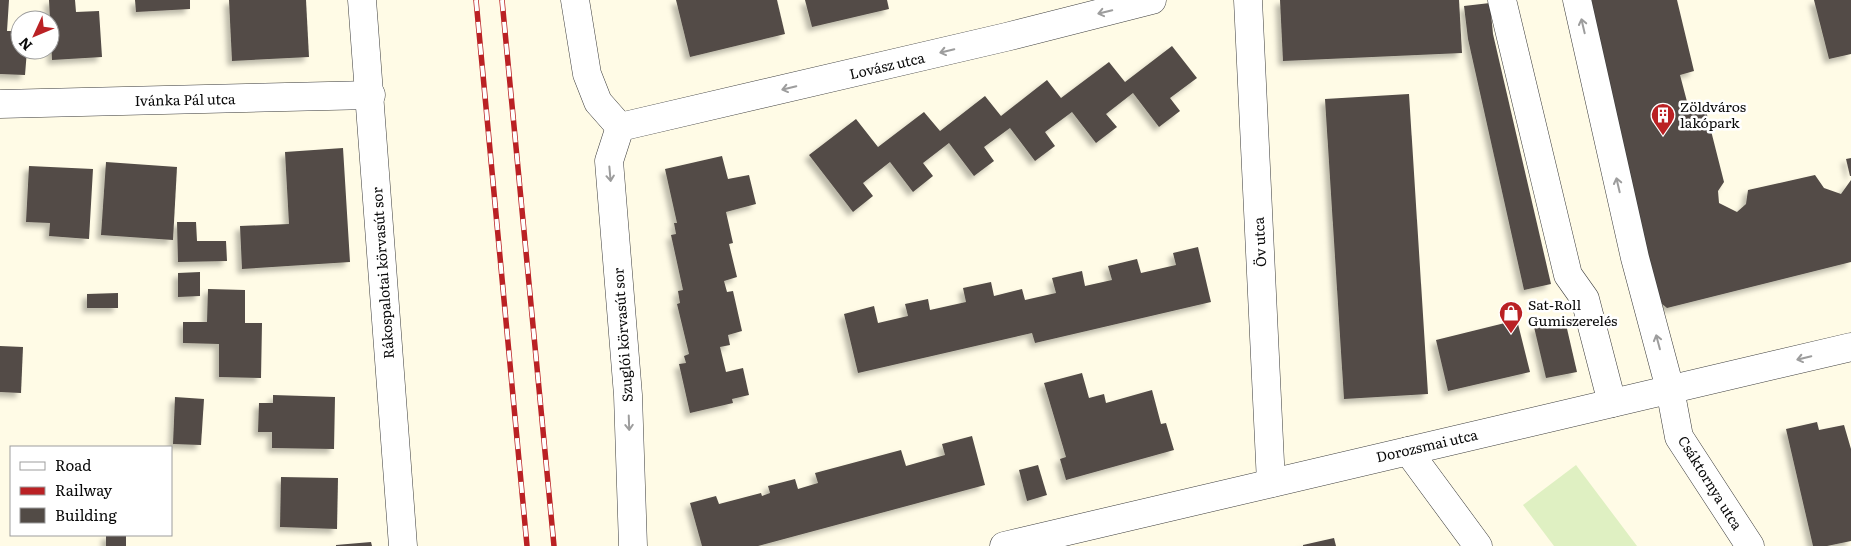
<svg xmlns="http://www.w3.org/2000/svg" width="1851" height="546" font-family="Literata,serif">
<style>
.pitch{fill:#dff0c2}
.building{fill:#524b46;filter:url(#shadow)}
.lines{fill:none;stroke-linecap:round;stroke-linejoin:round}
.minor-casing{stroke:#3c3c3c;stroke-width:29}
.minor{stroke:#fff;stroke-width:28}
.rail-casing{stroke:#ba2124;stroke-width:5.5}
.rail{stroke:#fff;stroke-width:4;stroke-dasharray:11;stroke-linecap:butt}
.oneway{stroke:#9d9d9d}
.labels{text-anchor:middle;stroke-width:5;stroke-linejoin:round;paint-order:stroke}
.street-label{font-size:14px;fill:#090909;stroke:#fff}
.poi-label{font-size:14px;fill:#090909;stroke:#fff;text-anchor:start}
</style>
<defs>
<filter id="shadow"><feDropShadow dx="-4.5" dy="4.5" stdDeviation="2.5" flood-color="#0004"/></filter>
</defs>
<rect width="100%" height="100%" fill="#fffbe6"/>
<path class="pitch" d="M 1576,465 L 1637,546 L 1554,546 L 1523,505 Z"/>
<g class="building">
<path d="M 0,0 L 9,0 L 7,31 L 20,31 L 20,50 L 27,50 L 25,75 L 0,74 Z"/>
<path d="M 49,0 L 75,0 L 76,12 L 99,11 L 102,57 L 52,60 Z"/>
<path d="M 135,0 L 190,0 L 190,9 L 136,12 Z"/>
<path d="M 229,0 L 306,0 L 309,57 L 232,61 Z"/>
<path d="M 676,0 L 777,0 L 785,34 L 690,57 Z"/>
<path d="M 805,0 L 887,0 L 889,9 L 812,27 Z"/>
<path d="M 1280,0 L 1459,0 L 1462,53 L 1283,61 Z"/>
<path d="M 1581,0 L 1677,0 L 1694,71 L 1680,75 L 1690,113 L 1706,111 L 1724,182 L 1718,191 L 1719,203 L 1737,212 L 1746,204 L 1748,190 L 1815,175 L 1824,188 L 1841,194 L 1851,180 L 1851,262 L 1667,308 L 1651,295 Z"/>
<path d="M 1814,0 L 1851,0 L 1851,54 L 1829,59 Z"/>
<path d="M 1490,3 L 1493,34 L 1551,284 L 1524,290 L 1468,39 L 1464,6 Z"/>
<path d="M 1172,46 L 1197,78 L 1170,98 L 1180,111 L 1159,127 L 1133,93 L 1106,114 L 1117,127 L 1096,143 L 1072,112 L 1045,132 L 1055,146 L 1035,161 L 1010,128 L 984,147 L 994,161 L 974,176 L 949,143 L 923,163 L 933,176 L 913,192 L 890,162 L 863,183 L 873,196 L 853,212 L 809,155 L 856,119 L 878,147 L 924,112 L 940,131 L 985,96 L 1001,116 L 1047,80 L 1061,98 L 1109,62 L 1125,82 Z"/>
<path d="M 1409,94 L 1428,394 L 1344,399 L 1325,99 Z"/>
<path d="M 343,148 L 350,262 L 242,269 L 240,226 L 289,224 L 285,152 Z"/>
<path d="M 722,156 L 728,179 L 749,175 L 756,204 L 726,212 L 733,243 L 729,244 L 737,277 L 724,281 L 727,292 L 733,291 L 742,331 L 728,335 L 730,345 L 720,347 L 726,372 L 743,368 L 749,395 L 732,399 L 733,403 L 690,413 L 679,364 L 686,363 L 684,356 L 689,354 L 677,304 L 680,303 L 678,291 L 683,290 L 671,235 L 676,234 L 674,223 L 677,223 L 665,169 Z"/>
<path d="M 1851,158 L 1851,176 L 1850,176 L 1846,159 Z"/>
<path d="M 106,162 L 177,167 L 173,240 L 101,235 Z"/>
<path d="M 29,166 L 93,169 L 89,239 L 49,236 L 50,223 L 26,222 Z"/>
<path d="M 177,222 L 196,222 L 197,241 L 226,241 L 227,261 L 178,262 Z"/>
<path d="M 1198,247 L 1211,302 L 1035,343 L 1032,333 L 858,373 L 844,314 L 874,306 L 878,323 L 908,316 L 905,304 L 928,299 L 930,310 L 966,302 L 963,288 L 991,282 L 994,296 L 1022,289 L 1025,300 L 1056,293 L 1052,278 L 1082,271 L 1085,286 L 1112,280 L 1108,266 L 1137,259 L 1141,273 L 1176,265 L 1173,253 Z"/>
<path d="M 200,272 L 200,296 L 178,297 L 178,273 Z"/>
<path d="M 208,289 L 245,290 L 245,323 L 262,323 L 261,378 L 219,377 L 219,344 L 183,343 L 183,322 L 207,322 Z"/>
<path d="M 118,293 L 118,308 L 87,308 L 87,294 Z"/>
<path d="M 1517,320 L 1530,372 L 1448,391 L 1436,340 Z"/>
<path d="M 1565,320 L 1577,372 L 1546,378 L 1534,327 Z"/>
<path d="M 0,346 L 23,347 L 21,393 L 0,392 Z"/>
<path d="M 1082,373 L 1089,398 L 1104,394 L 1106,403 L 1152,390 L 1161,424 L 1166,423 L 1174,450 L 1066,480 L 1060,459 L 1066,457 L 1044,383 Z"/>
<path d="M 273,395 L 335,397 L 334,449 L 272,448 L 272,432 L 258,432 L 259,403 L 273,403 Z"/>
<path d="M 175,397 L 204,399 L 201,445 L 173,444 Z"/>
<path d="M 1817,422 L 1819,430 L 1844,425 L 1851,449 L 1851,541 L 1827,546 L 1813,546 L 1786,429 Z"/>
<path d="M 972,436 L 985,485 L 758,546 L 702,546 L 690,503 L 716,496 L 719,504 L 761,493 L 762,496 L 770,493 L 768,486 L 795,479 L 798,489 L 818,483 L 815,473 L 901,450 L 906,466 L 945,455 L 942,444 Z"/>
<path d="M 1038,465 L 1047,495 L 1027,501 L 1019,470 Z"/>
<path d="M 281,477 L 338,478 L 337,529 L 280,527 Z"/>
<rect x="106" y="535" width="20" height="11"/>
<path d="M 1334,538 L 1336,546 L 1303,546 L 1303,545 Z"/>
<path d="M 371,542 L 372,546 L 336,546 L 336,545 Z"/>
</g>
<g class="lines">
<g class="minor-casing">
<g id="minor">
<path d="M 362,0 L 403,546"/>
<path d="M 575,0 L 587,74 L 598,102 L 620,127"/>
<path d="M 1248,0 L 1271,483"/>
<path d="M 1502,0 L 1568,275 L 1585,299 L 1612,403"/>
<path d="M 1577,0 L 1635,258 L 1670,389 L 1679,437 L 1750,546"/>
<path d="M 0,104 L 371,95"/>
<path d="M 620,127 L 1006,37 L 1152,0"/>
<path d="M 620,127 L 609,161 L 628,395 L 633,546"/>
<path d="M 1408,451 L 1478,546"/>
<path d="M 1004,546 L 1851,347"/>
</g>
</g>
<use href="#minor" class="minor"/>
<g class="rail-casing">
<g id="rail">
<path d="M 476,0 L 527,546"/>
<path d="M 502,0 L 554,546"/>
</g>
</g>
<use href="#rail" class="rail"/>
</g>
<defs><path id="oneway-shaft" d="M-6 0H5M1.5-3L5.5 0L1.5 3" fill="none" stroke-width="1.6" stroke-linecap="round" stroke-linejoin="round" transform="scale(1.25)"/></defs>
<g class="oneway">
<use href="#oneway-shaft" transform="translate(1105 12) rotate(166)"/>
<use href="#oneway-shaft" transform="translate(1583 26) rotate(-103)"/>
<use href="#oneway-shaft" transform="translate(947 51) rotate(167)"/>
<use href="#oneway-shaft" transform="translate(789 88) rotate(167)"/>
<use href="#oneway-shaft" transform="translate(610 174) rotate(85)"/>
<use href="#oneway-shaft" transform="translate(1618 185) rotate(-103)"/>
<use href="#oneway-shaft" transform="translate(1658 342) rotate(-105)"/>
<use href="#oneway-shaft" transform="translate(1804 358) rotate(167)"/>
<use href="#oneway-shaft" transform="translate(629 423) rotate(88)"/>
</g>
<defs>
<g id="building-pin" transform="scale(1.25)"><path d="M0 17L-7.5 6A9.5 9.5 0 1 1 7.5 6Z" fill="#ba2124" stroke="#fff"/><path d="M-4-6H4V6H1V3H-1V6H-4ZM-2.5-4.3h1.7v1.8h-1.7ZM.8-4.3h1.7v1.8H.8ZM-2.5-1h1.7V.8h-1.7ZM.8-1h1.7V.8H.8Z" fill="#fff"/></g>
<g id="shop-pin" transform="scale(1.25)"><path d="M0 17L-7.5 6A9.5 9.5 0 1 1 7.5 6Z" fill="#ba2124" stroke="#fff"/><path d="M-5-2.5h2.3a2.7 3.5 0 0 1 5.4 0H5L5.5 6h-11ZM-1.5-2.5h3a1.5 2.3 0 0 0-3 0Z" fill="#fff"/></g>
</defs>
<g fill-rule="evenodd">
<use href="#building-pin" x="1663" y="115"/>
<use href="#shop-pin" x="1511" y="313"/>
</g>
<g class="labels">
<g class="street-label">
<text transform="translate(887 66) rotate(-13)" y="5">Lovász utca</text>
<text transform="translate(185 100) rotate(-1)" y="5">Ivánka Pál utca</text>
<text transform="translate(1260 242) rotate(-93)" y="5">Öv utca</text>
<text transform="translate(383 273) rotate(-94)" y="5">Rákospalotai körvasút sor</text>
<text transform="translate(623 335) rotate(-94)" y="5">Szuglói körvasút sor</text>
<text transform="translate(1427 446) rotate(-13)" y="5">Dorozsmai utca</text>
<text transform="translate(1710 483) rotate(58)" y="5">Csáktornya utca</text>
</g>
<g class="poi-label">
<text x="1680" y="112">Zöldváros<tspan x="1680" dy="16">lakópark</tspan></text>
<text x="1528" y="310">Sat-Roll<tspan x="1528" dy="16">Gumiszerelés</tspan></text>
</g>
</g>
<rect x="10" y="446" width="162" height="90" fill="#ffffff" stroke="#9d9d9d"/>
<rect x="20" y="462" width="25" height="8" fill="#ffffff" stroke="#9d9d9d"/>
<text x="55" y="471" font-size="15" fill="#090909">Road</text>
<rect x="20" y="487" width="25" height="8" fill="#ba2124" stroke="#9d9d9d"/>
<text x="55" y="496" font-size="15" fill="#090909">Railway</text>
<rect x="20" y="508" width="25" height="15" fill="#524b46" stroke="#9d9d9d"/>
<text x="55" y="521" font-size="15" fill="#090909">Building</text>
<g transform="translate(35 35) rotate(226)"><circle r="24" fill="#ffffff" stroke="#9d9d9d"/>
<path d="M0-4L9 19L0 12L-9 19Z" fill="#ba2124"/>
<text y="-8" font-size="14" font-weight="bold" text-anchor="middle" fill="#090909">N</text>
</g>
</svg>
